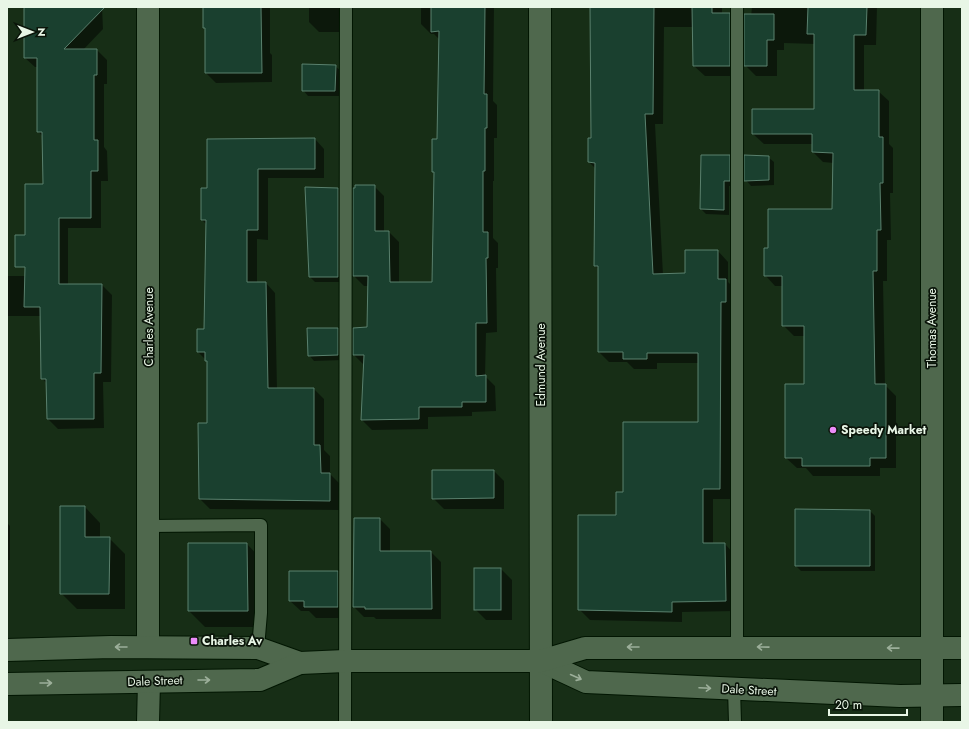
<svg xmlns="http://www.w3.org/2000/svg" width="969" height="729" font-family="Jost,sans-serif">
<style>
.shadow{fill:#0007}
.building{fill:#1a402f;stroke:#5a816e}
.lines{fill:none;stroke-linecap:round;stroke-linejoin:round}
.lane-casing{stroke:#021602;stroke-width:14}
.street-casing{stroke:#021602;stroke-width:24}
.secondary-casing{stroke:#021602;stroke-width:24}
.lane{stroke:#4f684d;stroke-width:12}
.street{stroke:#4f684d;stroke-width:22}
.secondary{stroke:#4f684d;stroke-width:22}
.oneway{stroke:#9caf9a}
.poi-dot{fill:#ec8cfa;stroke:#0a1409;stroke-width:1.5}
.labels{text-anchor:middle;stroke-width:3.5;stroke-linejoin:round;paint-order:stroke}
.street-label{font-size:12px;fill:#e8f6e6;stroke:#0a1409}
.poi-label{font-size:12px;font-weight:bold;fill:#e8f6e6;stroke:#0a1409;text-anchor:start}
</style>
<rect width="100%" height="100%" fill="#172e16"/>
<g class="shadow">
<path d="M 21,7 L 102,7 L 103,29 L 83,50 L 97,50 L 107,60 L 107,84 L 104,84 L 104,147 L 107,151 L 108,181 L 101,181 L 101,228 L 68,228 L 68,285 L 102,285 L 112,295 L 111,382 L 103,382 L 104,428 L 58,429 L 48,419 L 47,384 L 42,378 L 41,316 L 7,316 L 7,276 L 25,276 L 44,185 L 43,137 L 38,131 L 38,67 L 35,67 L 25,58 L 25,10 Z"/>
<path d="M 204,7 L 270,7 L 270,53 L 272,55 L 272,82 L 216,83 L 206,73 L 206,30 L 204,27 Z"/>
<path d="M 309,7 L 345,7 L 345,32 L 319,32 L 309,22 Z"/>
<path d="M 421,7 L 494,7 L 493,101 L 497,105 L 497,138 L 494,138 L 494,181 L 493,181 L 493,238 L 498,243 L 498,268 L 496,268 L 497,332 L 486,333 L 485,376 L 495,386 L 496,411 L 472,412 L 472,416 L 428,417 L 428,429 L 372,430 L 362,420 L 364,365 L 354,355 L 368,328 L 369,286 L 364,286 L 354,276 L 354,189 L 374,186 L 384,196 L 384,232 L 389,232 L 399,242 L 399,283 L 433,283 L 435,174 L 433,171 L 438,140 L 439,39 L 434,34 L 431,34 L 421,24 Z"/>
<path d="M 590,7 L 722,7 L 722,14 L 729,14 L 739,25 L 739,76 L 705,76 L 694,66 L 694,27 L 664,27 L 663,124 L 655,124 L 663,275 L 686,274 L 718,251 L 728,262 L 728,282 L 736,290 L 731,312 L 730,499 L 713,499 L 713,544 L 725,544 L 735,555 L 736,611 L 682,612 L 682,622 L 590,620 L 579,609 L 617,516 L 624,493 L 699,423 L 699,363 L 657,363 L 657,369 L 634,369 L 627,362 L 609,362 L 599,352 L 599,269 L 595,266 L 596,169 L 589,162 L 592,139 Z"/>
<path d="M 752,7 L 877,7 L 876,45 L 864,45 L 864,91 L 878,91 L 889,101 L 889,144 L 893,148 L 893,193 L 890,193 L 891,240 L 887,240 L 887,281 L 883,281 L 885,385 L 896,396 L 896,468 L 880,468 L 880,476 L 813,476 L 806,468 L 797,468 L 786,458 L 805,385 L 805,336 L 794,336 L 783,325 L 783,286 L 775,286 L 765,275 L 769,249 L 833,210 L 834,163 L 823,162 L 813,152 L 813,144 L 764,144 L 753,134 L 815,110 L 815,44 L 784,43 L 784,50 L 777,50 L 777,76 L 756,76 L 746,66 Z"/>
<path d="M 335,66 L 341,71 L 340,96 L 308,96 L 303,90 Z"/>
<path d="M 315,139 L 324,149 L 324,178 L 268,178 L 268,240 L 257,239 L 257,283 L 266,283 L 275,293 L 277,389 L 314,389 L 324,399 L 324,450 L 330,456 L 330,474 L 339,483 L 340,510 L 210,509 L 200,499 L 200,449 L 198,447 L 199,424 L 208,424 L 208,362 L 198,352 L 205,330 L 207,225 L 202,220 L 202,189 L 208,189 Z"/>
<path d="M 729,156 L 734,162 L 734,186 L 729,186 L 729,215 L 706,214 L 701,209 Z"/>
<path d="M 768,157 L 774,162 L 774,185 L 751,186 L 746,180 Z"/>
<path d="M 338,189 L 343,194 L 343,282 L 315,282 L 310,277 Z"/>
<path d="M 338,329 L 343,334 L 343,360 L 314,361 L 309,355 Z"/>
<path d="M 494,471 L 504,481 L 504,509 L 444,509 L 433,498 Z"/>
<path d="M 85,507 L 100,523 L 100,538 L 109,538 L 125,554 L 125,609 L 77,609 L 61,593 Z"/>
<path d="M 796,510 L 870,511 L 875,516 L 875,571 L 801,571 L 796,566 Z"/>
<path d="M 355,519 L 380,519 L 390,529 L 390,552 L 431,552 L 441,562 L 441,619 L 376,619 L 374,617 L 364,617 L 354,607 Z"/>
<path d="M 7,523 L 10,526 L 10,560 L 7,560 Z"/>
<path d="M 247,544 L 262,560 L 263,627 L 205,627 L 189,611 Z"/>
<path d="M 501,569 L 512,580 L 512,620 L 486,620 L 475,609 Z"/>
<path d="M 337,572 L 348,583 L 348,618 L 316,618 L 309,611 L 301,611 L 290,601 Z"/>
</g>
<g class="building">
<path d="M 24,7 L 105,7 L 64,49 L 97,49 L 97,75 L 94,75 L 94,140 L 98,140 L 98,171 L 91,171 L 91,218 L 59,218 L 59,284 L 102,284 L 101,373 L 94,373 L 94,419 L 47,419 L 46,379 L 41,379 L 40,307 L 24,307 L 25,267 L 15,267 L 15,235 L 25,235 L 25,184 L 43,184 L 42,132 L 37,132 L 37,58 L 24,58 Z"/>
<path d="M 203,7 L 261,7 L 262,73 L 205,73 L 205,28 L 203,28 Z"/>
<path d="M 431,7 L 485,7 L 484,94 L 487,94 L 487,128 L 485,128 L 485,171 L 483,171 L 483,232 L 488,232 L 488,258 L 486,258 L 487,323 L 476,323 L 476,376 L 486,375 L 486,402 L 462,402 L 462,407 L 419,407 L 419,419 L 361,420 L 364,355 L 353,355 L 353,328 L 367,327 L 368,276 L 353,276 L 353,188 L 355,188 L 355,185 L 375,185 L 375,231 L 389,231 L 390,282 L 432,282 L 434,172 L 432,172 L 432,139 L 437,139 L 439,31 L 431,32 Z"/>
<path d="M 590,7 L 654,7 L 653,114 L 645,114 L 653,274 L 685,273 L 685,250 L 718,250 L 718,279 L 726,279 L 726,302 L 721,302 L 720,489 L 703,489 L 703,543 L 725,543 L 726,601 L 672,602 L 672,612 L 578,610 L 578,515 L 616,515 L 616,492 L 623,492 L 623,422 L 698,422 L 698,353 L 647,353 L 647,359 L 623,359 L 623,352 L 598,352 L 598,266 L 594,266 L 595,163 L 588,162 L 588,138 L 591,138 Z"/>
<path d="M 692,7 L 712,7 L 712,13 L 730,13 L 730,66 L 693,66 Z"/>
<path d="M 808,7 L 867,7 L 866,35 L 854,35 L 854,90 L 879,90 L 879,137 L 883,137 L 883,183 L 880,183 L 881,230 L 877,230 L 877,271 L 873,271 L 875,384 L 886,384 L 886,458 L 870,458 L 870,466 L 802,466 L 802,458 L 785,458 L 785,384 L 804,384 L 804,326 L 782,326 L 782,276 L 764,276 L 764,248 L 768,248 L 768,209 L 832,209 L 833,153 L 812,152 L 812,134 L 752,134 L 752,109 L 814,109 L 814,34 L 807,34 Z"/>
<path d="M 744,14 L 774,14 L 774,40 L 767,40 L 767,66 L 744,66 Z"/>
<path d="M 302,64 L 336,65 L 335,91 L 302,91 Z"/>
<path d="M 315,138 L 315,169 L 258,169 L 258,230 L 247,230 L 247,282 L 266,282 L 268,388 L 314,388 L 314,445 L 320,445 L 321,473 L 330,473 L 330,501 L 199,499 L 198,423 L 207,423 L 207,361 L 205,361 L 205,352 L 197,352 L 197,329 L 204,329 L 206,220 L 201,220 L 201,188 L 207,188 L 207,139 Z"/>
<path d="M 701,155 L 730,155 L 730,181 L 724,181 L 724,210 L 700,209 Z"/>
<path d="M 744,155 L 769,156 L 769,180 L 744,181 Z"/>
<path d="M 305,187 L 338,188 L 338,277 L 309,277 Z"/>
<path d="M 307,328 L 338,328 L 338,355 L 308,356 Z"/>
<path d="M 432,470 L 494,470 L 494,498 L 432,499 Z"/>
<path d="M 60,506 L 85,506 L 85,537 L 110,537 L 109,594 L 60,594 Z"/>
<path d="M 795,509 L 870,510 L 870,566 L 795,566 Z"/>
<path d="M 354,518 L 380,518 L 380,551 L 431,551 L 432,609 L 365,609 L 365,607 L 353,607 Z"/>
<path d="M 188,543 L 247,543 L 248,611 L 188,611 Z"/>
<rect x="474" y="568" width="27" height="42"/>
<path d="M 289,571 L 338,571 L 338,607 L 304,607 L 304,601 L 289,601 Z"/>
</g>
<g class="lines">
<g class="lane-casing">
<g id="lane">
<path d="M 737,7 L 737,647"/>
<path d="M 149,526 L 261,525 L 261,613 L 258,648"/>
<path d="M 734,689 L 735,722"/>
<path d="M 345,722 L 346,7"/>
</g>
</g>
<g class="street-casing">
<g id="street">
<path d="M 540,7 L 541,722"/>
<path d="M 148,647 L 148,7"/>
<path d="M 148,722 L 149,682"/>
</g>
</g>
<g class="secondary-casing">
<g id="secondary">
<path d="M 7,650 L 111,647 L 258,648 L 300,663"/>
<path d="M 541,661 L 586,682 L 900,696 L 962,695"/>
<path d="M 7,684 L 260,680 L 300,663 L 345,661 L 541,661 L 585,648 L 962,648"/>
<path d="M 932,722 L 932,7"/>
</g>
</g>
<use href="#lane" class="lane"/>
<use href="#street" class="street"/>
<use href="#secondary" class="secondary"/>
</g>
<defs><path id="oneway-shaft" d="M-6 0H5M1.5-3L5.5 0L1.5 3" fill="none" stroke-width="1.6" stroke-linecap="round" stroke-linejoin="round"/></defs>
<g class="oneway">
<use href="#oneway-shaft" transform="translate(121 647) rotate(180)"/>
<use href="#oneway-shaft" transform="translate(633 647) rotate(180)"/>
<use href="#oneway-shaft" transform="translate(763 647) rotate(-179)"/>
<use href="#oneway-shaft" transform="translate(893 648) rotate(-179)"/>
<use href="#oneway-shaft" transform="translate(576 677) rotate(24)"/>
<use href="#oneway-shaft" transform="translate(204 680)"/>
<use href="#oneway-shaft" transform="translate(46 683)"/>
<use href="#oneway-shaft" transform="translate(705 688) rotate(3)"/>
</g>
<g class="poi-dot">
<circle cx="833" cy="430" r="4"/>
<rect x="190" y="637" width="8" height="8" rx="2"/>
</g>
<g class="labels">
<g class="street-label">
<text transform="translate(149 327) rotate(-90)" y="4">Charles Avenue</text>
<text transform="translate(932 328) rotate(-90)" y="4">Thomas Avenue</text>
<text transform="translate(541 365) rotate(-90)" y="4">Edmund Avenue</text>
<text transform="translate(155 681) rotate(-2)" y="4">Dale Street</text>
<text transform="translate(749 690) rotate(3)" y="4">Dale Street</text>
</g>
<g class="poi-label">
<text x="841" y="434">Speedy Market</text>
<text x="202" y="645">Charles Av</text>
</g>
</g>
<rect width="969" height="729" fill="none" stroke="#e8f6e6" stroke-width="16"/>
<g transform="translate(32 32) rotate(90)" stroke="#0a1409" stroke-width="3" paint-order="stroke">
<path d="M0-3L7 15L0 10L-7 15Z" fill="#e8f6e6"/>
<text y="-6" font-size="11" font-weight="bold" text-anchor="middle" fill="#e8f6e6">N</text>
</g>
<path d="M829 709v6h78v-6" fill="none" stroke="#e8f6e6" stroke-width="2"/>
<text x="835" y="709" font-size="12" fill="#e8f6e6" stroke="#0a1409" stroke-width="3" paint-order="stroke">20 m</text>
</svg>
